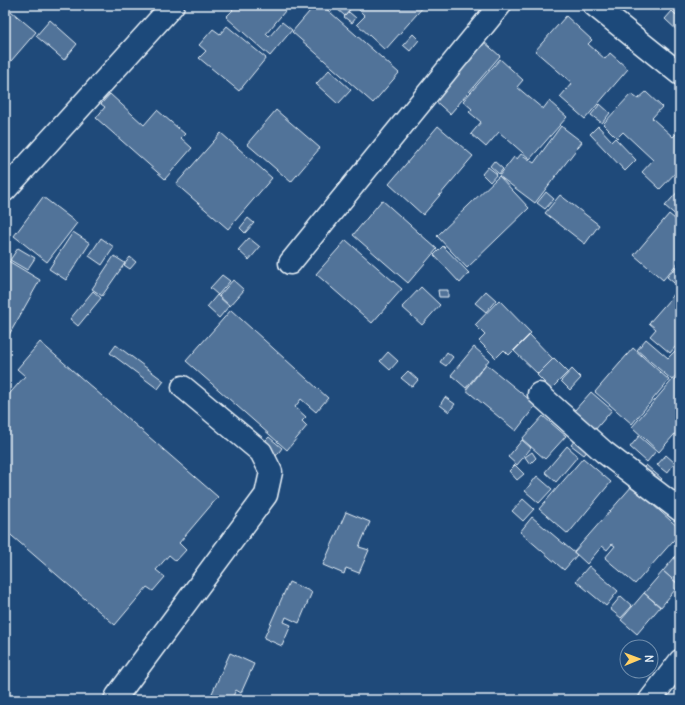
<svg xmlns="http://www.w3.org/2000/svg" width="685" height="705" font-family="Delius,sans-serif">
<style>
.building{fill:#517399;stroke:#e8f1f8}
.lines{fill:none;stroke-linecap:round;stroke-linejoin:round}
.minor-casing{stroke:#e8f1f8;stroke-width:25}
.minor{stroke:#1f4a7a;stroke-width:22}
</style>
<rect width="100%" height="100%" fill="#1f4a7a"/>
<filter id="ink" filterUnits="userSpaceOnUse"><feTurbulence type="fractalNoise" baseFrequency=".025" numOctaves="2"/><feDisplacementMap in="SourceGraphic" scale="8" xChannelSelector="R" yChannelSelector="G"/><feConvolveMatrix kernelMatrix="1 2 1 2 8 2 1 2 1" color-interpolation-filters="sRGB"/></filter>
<g filter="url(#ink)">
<g class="building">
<path d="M 228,5 L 290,5 L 266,34 L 269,37 L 282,22 L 292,30 L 270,56 L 226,17 L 233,10 Z"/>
<path d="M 315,5 L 322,5 L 399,73 L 373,103 L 292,32 Z"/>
<path d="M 338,5 L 349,5 L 352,7 L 345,16 L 336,8 Z"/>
<path d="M 354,5 L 425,5 L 385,50 L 357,24 L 365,16 Z"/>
<path d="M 669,5 L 680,5 L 680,18 L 667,7 Z"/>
<path d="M 5,6 L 36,32 L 5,68 Z"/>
<path d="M 672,11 L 680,19 L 680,33 L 665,19 Z"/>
<path d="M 349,12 L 356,18 L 352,23 L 344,17 Z"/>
<path d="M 566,16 L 592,40 L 588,44 L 605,59 L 610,53 L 628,69 L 585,119 L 560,97 L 572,83 L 535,51 Z"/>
<path d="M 50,20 L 77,44 L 64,60 L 36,36 Z"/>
<path d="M 227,26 L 266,58 L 239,91 L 199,58 L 206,51 L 199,45 L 213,29 L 220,34 Z"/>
<path d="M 474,33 L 500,56 L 450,114 L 423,90 Z"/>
<path d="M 413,34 L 419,40 L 410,51 L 403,45 Z"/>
<path d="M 500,59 L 523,80 L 517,87 L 543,109 L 549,101 L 567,117 L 530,159 L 499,132 L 486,147 L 471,134 L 481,122 L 469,112 L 472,109 L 463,101 Z"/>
<path d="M 329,70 L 351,90 L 338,104 L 316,84 Z"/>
<path d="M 646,92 L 662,107 L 652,118 L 673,137 L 680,130 L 680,168 L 660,189 L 642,172 L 653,160 L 623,132 L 617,138 L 603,124 L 631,94 L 638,99 Z"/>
<path d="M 110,94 L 144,125 L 157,110 L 185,134 L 181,138 L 192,148 L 165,179 L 96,118 L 105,107 L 101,104 Z"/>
<path d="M 600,104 L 610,113 L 602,123 L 591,115 Z"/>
<path d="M 276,110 L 320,148 L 291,182 L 247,144 Z"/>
<path d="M 438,126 L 473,156 L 423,215 L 389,184 Z"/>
<path d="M 561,126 L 582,142 L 535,203 L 499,176 L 514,157 L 517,159 L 521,154 L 534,163 Z"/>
<path d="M 598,126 L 612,141 L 615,138 L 636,160 L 625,171 L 590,134 Z"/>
<path d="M 221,133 L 272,178 L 228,229 L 176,184 Z"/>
<path d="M 494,161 L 503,169 L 499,174 L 490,166 Z"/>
<path d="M 488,167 L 497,174 L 490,182 L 482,174 Z"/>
<path d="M 499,176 L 529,208 L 467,268 L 437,236 Z"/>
<path d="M 680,189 L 680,216 L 679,218 L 665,206 Z"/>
<path d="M 546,192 L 554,199 L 545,209 L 537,203 Z"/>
<path d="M 560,195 L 599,225 L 585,244 L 545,213 Z"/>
<path d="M 43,197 L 77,223 L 47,262 L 14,236 Z"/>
<path d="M 382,200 L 437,249 L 408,283 L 353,235 Z"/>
<path d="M 669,214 L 680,223 L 680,260 L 663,280 L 634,255 Z"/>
<path d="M 248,218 L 254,223 L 245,233 L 240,228 Z"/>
<path d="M 73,232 L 90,243 L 66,280 L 49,269 Z"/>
<path d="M 101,238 L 114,247 L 102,265 L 89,256 Z"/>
<path d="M 249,238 L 260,247 L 249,260 L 238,250 Z"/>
<path d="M 346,240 L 402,289 L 372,323 L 316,274 Z"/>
<path d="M 443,246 L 469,273 L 460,283 L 434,255 Z"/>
<path d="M 18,248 L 35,258 L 27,270 L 10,260 Z"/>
<path d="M 114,256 L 125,263 L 102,296 L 92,289 Z"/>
<path d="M 130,257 L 136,262 L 130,269 L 124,265 Z"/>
<path d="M 5,259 L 40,280 L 5,342 Z"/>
<path d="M 680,262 L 680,288 L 667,277 Z"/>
<path d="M 222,275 L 230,281 L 218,295 L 210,288 Z"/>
<path d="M 233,280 L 244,290 L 230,306 L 219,296 Z"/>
<path d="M 421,287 L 440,305 L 422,325 L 402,307 Z"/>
<path d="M 438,290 L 448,290 L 448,297 L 439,297 Z"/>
<path d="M 93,291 L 101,298 L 78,326 L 70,319 Z"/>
<path d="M 486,291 L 496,300 L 486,312 L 475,303 Z"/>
<path d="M 677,291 L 680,293 L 680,349 L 676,346 L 670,353 L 650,336 L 656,329 L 649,323 Z"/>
<path d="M 217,295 L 229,306 L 219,318 L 207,307 Z"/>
<path d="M 499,300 L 531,333 L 509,355 L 504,350 L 496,358 L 479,341 L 485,335 L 475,325 Z"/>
<path d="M 231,310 L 328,398 L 316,412 L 301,399 L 295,407 L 306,417 L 302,421 L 307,426 L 287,450 L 186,361 Z"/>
<path d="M 530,335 L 553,359 L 538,374 L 514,351 Z"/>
<path d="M 646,339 L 668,358 L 675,351 L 680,355 L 680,370 L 672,380 L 637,350 Z"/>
<path d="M 40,342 L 218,497 L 179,543 L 186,550 L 176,561 L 169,555 L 156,570 L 165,577 L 153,591 L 147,587 L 115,625 L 5,530 L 5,399 L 25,376 L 17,369 Z"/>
<path d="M 116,345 L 164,381 L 158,389 L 110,353 Z"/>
<path d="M 474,347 L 489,360 L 466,388 L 451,375 Z"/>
<path d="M 633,348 L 669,380 L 632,424 L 595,392 Z"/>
<path d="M 388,352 L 398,361 L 390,370 L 380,361 Z"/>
<path d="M 447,352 L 453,357 L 446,366 L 440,362 Z"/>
<path d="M 554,358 L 568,372 L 551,389 L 537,375 Z"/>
<path d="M 486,364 L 536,405 L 516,431 L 466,390 Z"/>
<path d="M 572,369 L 581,378 L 570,390 L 561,381 Z"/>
<path d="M 408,371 L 418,380 L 412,387 L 401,378 Z"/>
<path d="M 674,378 L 680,383 L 680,428 L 659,452 L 632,427 Z"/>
<path d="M 591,392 L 612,410 L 595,430 L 574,411 Z"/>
<path d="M 445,397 L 455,404 L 449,412 L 440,405 Z"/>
<path d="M 543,416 L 566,436 L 545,459 L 522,439 Z"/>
<path d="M 639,436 L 656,451 L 647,462 L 630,447 Z"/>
<path d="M 269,437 L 282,448 L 276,456 L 262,444 Z"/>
<path d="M 576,439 L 589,449 L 584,455 L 571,445 Z"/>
<path d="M 522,440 L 531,448 L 517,465 L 508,457 Z"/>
<path d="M 567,446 L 578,456 L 556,482 L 545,472 Z"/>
<path d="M 532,452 L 536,458 L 530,464 L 525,457 Z"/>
<path d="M 666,455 L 675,463 L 667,473 L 657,465 Z"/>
<path d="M 583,458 L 611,482 L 568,534 L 539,509 Z"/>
<path d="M 515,465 L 524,474 L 517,480 L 509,471 Z"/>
<path d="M 646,465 L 662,479 L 655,487 L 639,473 Z"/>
<path d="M 537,476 L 552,489 L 539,503 L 525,491 Z"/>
<path d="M 632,486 L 680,529 L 680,533 L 635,584 L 605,558 L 615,546 L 612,544 L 607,550 L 602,546 L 587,564 L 574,552 Z"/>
<path d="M 523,499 L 534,509 L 523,521 L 512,511 Z"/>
<path d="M 346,512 L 370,522 L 359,547 L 369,550 L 359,573 L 346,568 L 344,574 L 323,565 Z"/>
<path d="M 532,517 L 577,555 L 564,570 L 520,532 Z"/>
<path d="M 680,551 L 680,581 L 678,584 L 663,571 Z"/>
<path d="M 589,566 L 618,591 L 606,606 L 576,581 Z"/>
<path d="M 663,571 L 679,585 L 661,607 L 644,593 Z"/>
<path d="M 289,582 L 312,592 L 299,623 L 286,617 L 284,622 L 291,625 L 282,646 L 264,638 Z"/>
<path d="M 644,593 L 660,607 L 637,634 L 621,620 Z"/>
<path d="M 621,596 L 632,606 L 621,618 L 610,609 Z"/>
<path d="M 230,653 L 254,664 L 241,693 L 236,690 L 231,700 L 209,700 Z"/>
</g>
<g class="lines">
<g class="minor-casing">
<g id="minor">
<path d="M 594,5 L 680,74"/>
<path d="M 5,190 L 173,5"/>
<path d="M 290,263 L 500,5"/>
<path d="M 539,394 L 604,452 L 680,510"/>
<path d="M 115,700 L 117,696 L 266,495 L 271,472 L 261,452 L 183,387"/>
<path d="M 650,700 L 680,661"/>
</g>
</g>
<use href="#minor" class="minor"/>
</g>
</g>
<rect width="685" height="705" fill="none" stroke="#1f4a7a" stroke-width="20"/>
<rect x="10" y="10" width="665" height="685" fill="none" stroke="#e8f1f8" stroke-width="1.5" filter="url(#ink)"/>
<g transform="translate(639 659) rotate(89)"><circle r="19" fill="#1f4a7a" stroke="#6f8dac"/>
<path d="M0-3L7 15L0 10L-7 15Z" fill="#ffd166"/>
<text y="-6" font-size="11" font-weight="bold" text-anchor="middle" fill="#e8f1f8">N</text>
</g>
</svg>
